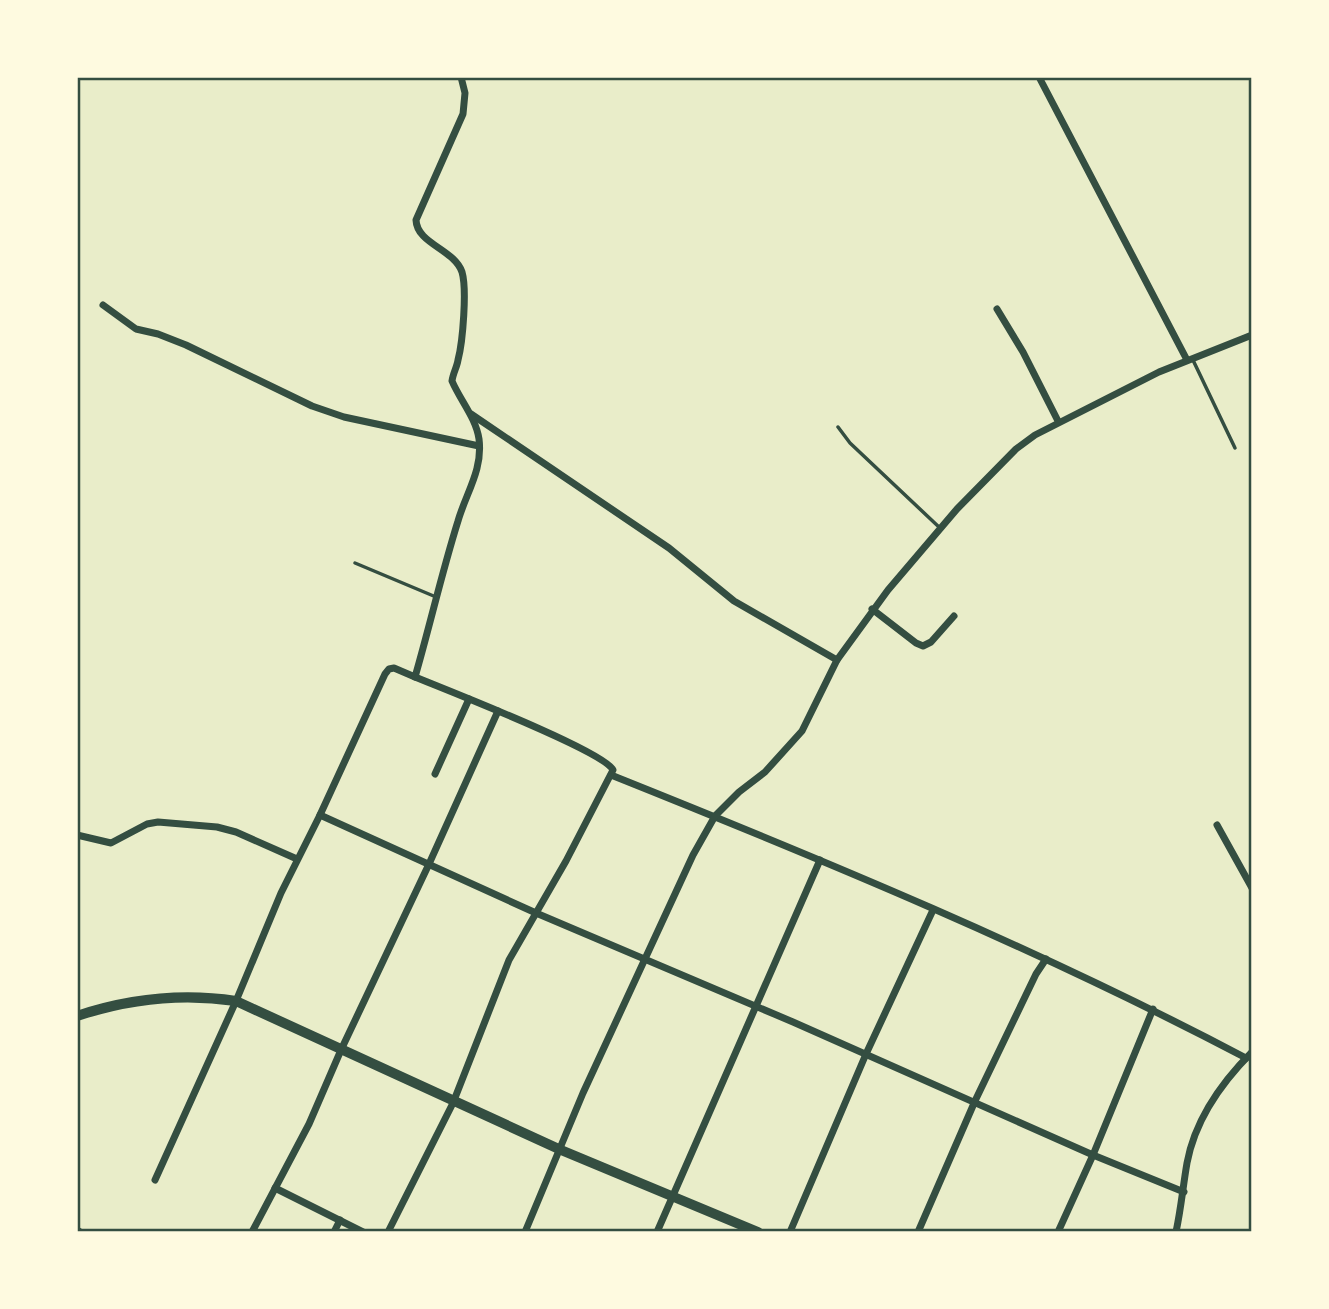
<svg xmlns="http://www.w3.org/2000/svg" width="1329" height="1309" font-family="'Titillium Web',sans-serif">
<style>
.lines{fill:none;stroke-linecap:round;stroke-linejoin:round}
.service{stroke:#344e41;stroke-width:3.5}
.minor{stroke:#344e41;stroke-width:7}
.secondary{stroke:#344e41;stroke-width:10}
.neatline{fill:none;stroke:#344e41;stroke-width:2.5}
</style>
<rect width="100%" height="100%" fill="#e9edc9"/>
<g class="lines">
<g class="service">
<path d="M 1192,358 L 1235,448"/>
<path d="M 838,427 L 850,443 L 940,528"/>
<path d="M 355,563 L 436,597"/>
</g>
<g class="minor">
<path d="M 1039,77 L 1187,360"/>
<path d="M 103,305 L 136,329 L 158,334 L 186,345 L 312,406 L 344,417 L 479,446"/>
<path d="M 997,309 L 1023,352 L 1058,421"/>
<path d="M 471,414 L 669,548 L 734,601 L 837,660"/>
<path d="M 872,609 L 916,643 L 923,646 L 931,642 L 954,616"/>
<path d="M 435,774 L 469,699"/>
<path d="M 611,775 C 826,861 1041,950 1246,1058"/>
<path d="M 320,815 L 536,913 L 793,1022 L 1093,1155 L 1184,1192"/>
<path d="M 1217,825 L 1252,888"/>
<path d="M 77,835 L 111,843 L 147,824 L 158,822 L 217,827 L 236,832 L 297,859"/>
<path d="M 155,1180 L 236,1001 L 281,893 L 320,815 L 385,674 L 389,669 L 394,668 L 415,677 C 430,625 442,572 458,521 C 466,493 483,470 479,439 C 476,418 460,400 452,381 C 453,373 457,367 458,360 C 463,341 467,289 462,272 C 454,249 417,244 416,220 L 463,114 L 465,93 L 461,77"/>
<path d="M 275,1188 L 363,1232"/>
<path d="M 77,1230 L 80,1232"/>
<path d="M 252,1232 L 309,1124 L 341,1050 L 429,864 L 498,711"/>
<path d="M 334,1232 L 340,1220"/>
<path d="M 388,1232 L 453,1103 L 509,960 L 566,861 L 613,770 C 604,751 444,689 415,677"/>
<path d="M 525,1232 L 583,1093 L 693,855 L 715,816 L 739,792 L 765,772 L 802,731 L 837,660 L 888,590 L 957,509 L 1016,449 L 1035,435 L 1159,372 L 1252,335"/>
<path d="M 657,1232 L 820,860"/>
<path d="M 790,1232 L 866,1054 L 933,910"/>
<path d="M 918,1232 L 975,1101 L 1036,974 L 1046,959"/>
<path d="M 1058,1232 L 1093,1155 L 1153,1009"/>
<path d="M 1176,1232 C 1181,1209 1183,1186 1187,1163 C 1195,1120 1222,1082 1252,1052"/>
</g>
<path class="secondary" d="M 77,1016 C 128,999 183,993 236,1001 L 561,1150 L 758,1232"/>
</g>
<rect width="1329" height="1309" fill="none" stroke="#fefae0" stroke-width="158"/>
<rect x="79" y="79" width="1171" height="1151" class="neatline"/>
</svg>
